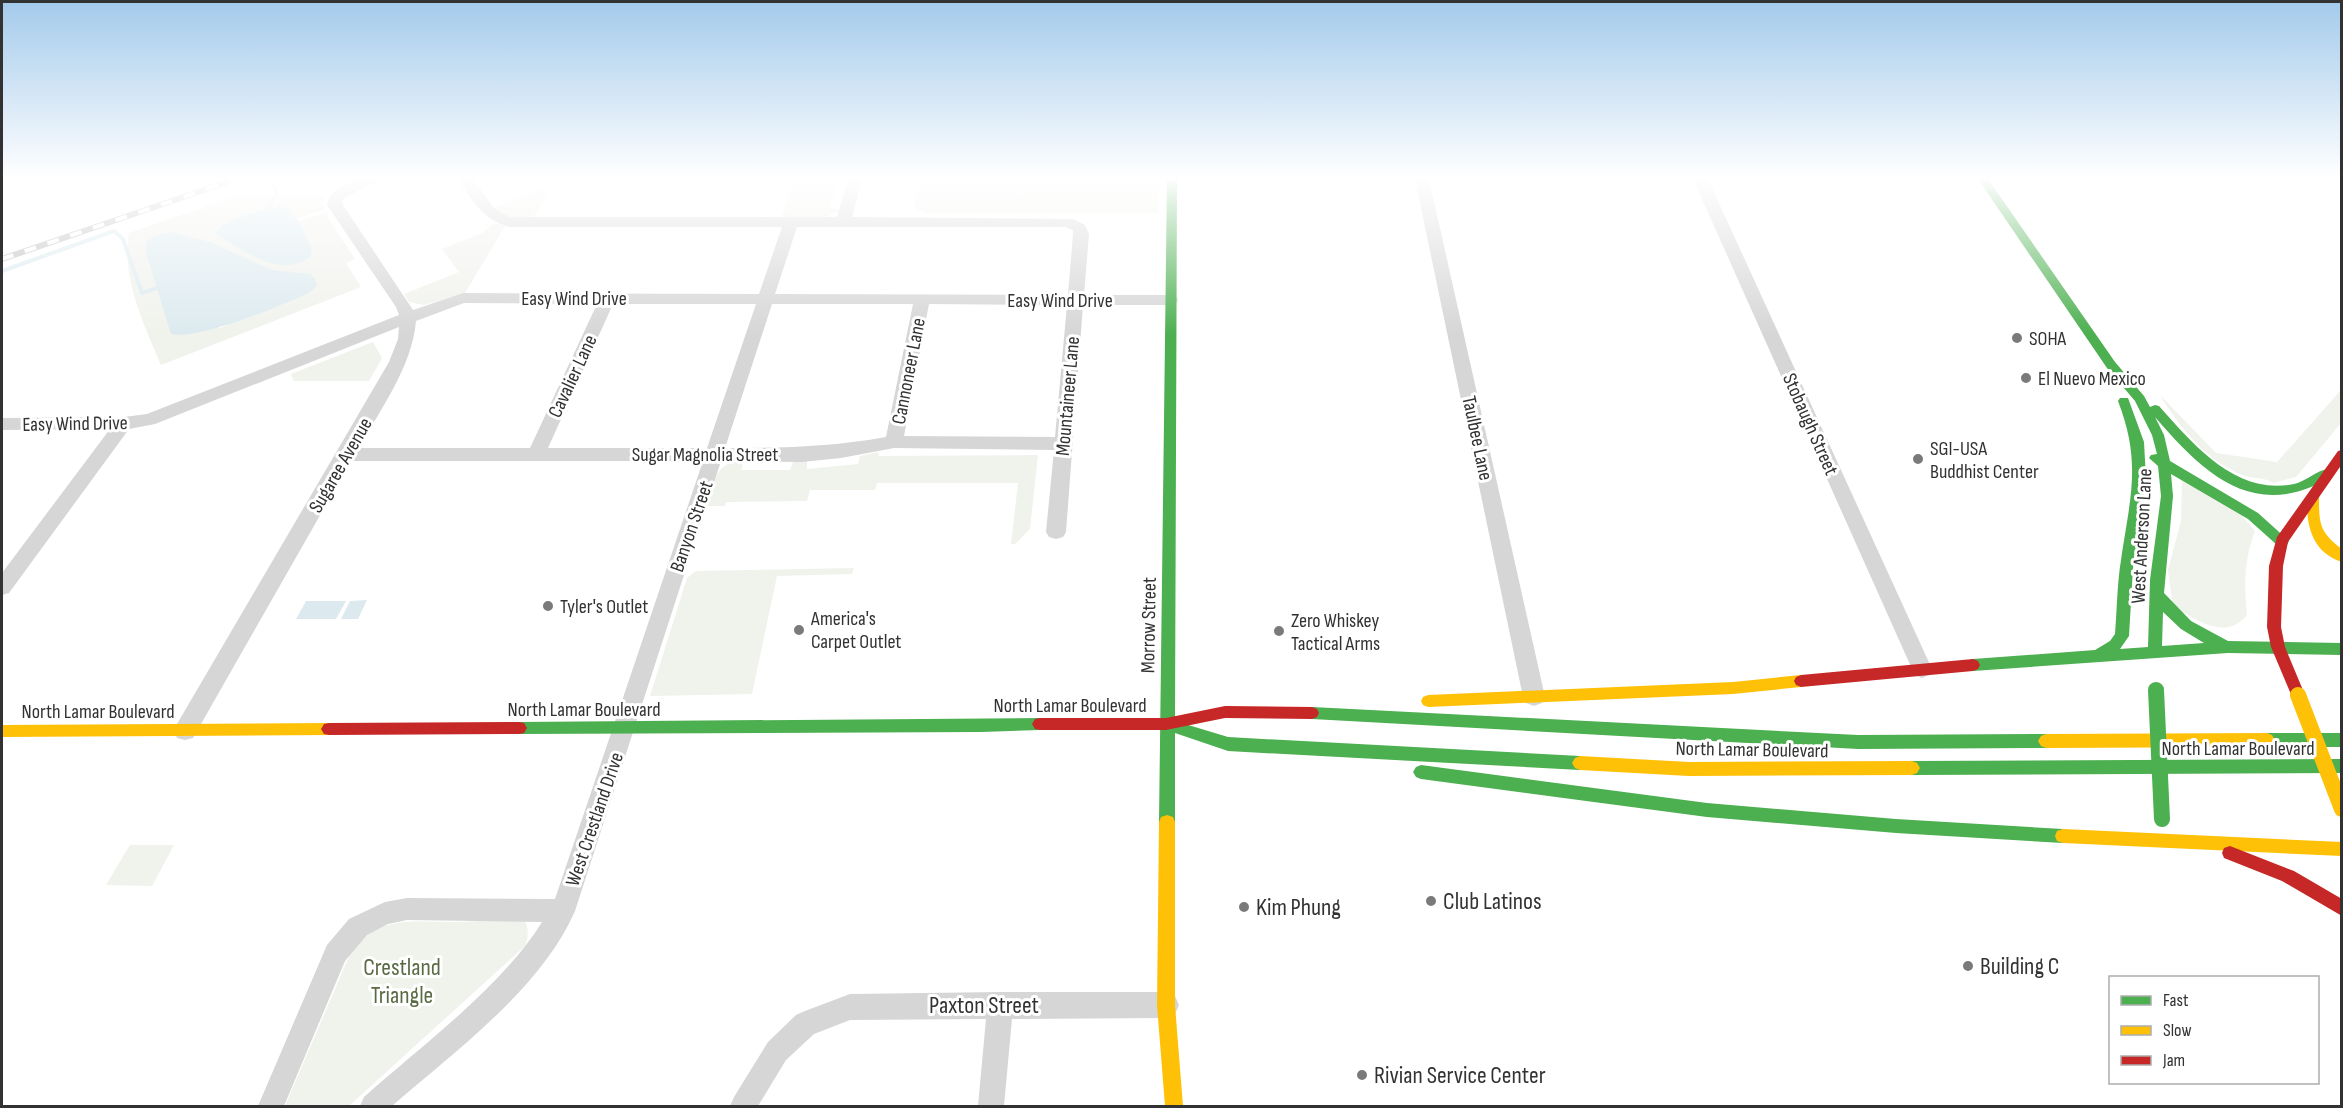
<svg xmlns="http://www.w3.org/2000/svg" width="2343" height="1108" font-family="'Sofia Sans Condensed',sans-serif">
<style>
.green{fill:#f0f2ec;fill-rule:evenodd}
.water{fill:#dceaef}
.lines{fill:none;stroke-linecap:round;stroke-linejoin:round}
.stream{stroke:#dceaef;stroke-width:4}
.street{fill:#d6d6d6;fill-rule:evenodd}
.fast{fill:#4caf50;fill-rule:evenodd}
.slow{fill:#ffc107;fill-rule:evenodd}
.jam{fill:#c62828;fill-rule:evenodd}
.rail-casing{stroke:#bebebe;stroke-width:6}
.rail{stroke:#fff;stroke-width:4;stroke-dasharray:12;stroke-linecap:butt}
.fast-bridge{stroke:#4caf50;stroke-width:16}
.slow-bridge{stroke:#ffc107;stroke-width:16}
.poi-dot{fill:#7a7a7a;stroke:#fff;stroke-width:2}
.labels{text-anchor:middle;stroke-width:6;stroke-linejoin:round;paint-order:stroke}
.street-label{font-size:20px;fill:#323232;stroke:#fff}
.poi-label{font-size:20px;fill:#323232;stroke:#fff;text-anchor:start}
.near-poi-label{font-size:24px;fill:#323232;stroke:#fff;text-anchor:start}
.near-park-label{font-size:24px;fill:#5a6a43;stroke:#fff}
.near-street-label{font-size:24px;fill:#323232;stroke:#fff}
</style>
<rect width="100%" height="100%" fill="#fff"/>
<g class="green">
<path d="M 794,179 L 838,179 L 830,208 L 839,209 L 839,211 L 826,217 L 782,217 Z"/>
<path d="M 921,179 L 1159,179 L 1158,213 L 924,213 L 914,207 Z"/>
<path d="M 542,189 L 550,190 L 533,218 L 507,217 L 495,207 Z"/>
<path d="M 237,196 L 324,196 L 322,200 L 325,209 L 297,219 L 300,221 L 327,212 L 328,218 L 355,259 L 346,263 L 361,287 L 161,365 C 144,324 121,278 129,233 ZM 159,268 L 240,319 L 220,328 Z"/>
<path d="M 494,223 L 505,226 L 465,293 L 424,305 L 409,302 L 404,294 L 459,272 L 442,249 L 482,233 Z"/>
<path d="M 373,342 L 382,358 L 369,381 L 294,381 L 291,374 Z"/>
<path d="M 2341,390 L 2341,423 L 2296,477 L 2273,483 C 2266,477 2251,479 2242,475 C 2206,460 2180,428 2160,395 L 2216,453 L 2277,462 Z"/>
<path d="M 878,452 L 879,456 L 1038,455 L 1030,529 L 1015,544 L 1011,544 L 1018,483 L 877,483 L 875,490 L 810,490 L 807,501 L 726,502 L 725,506 L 707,506 C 713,484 716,460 743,461 L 742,470 L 790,470 L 793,462 L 807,461 L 807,469 L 858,464 L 860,456 Z"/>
<path d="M 2182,481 L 2234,507 L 2255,531 C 2244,559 2244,585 2247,615 C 2225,642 2197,619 2173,607 L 2168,570 L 2181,521 Z"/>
<path d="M 854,568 L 852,574 L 777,576 L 752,694 L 650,696 L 687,578 L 696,571 Z"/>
<path d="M 130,845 L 174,845 L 152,886 L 106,885 Z"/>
<path d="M 518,918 L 525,921 C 529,929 528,936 526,945 L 349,1106 L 285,1106 L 347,961 C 369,915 409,922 452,922 C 475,922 496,920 518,918 Z"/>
</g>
<g class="water">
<path d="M 280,206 L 286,209 L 294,209 L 289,212 L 299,222 L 312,248 L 311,256 C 282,280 242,250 216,234 C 221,217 264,211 280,206 Z"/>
<path d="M 171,232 L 210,242 L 272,270 L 310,274 L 315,279 L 317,286 L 307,294 C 277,307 200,340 171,334 L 146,253 L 146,242 L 154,236 Z"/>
<path d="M 367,600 L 358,619 L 341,619 L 350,601 Z"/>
<path d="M 306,601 L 346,601 L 336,619 L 296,619 Z"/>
</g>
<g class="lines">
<g class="stream">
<path d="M 267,212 L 277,192 L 272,184 L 278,179"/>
<path d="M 2,271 L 114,231 L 123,239 L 142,293 L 160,287"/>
</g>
<g class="street">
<path d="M 358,179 L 380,179 L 343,199 L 343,205 L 413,310 L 463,293 L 759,294 L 782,227 L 509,227 C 483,220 472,200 458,179 L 473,179 L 494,208 L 510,217 L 837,217 L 848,179 L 862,179 L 852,217 L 1073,219 L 1085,225 L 1089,234 L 1084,295 L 1170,295 L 1176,296 L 1178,300 L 1176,304 L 1170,305 L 1083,305 L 1066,532 L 1063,537 L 1056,539 L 1049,537 L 1046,532 L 1054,450 L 894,448 L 841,458 L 802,462 L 721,461 L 575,911 C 541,989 455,1051 392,1106 L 360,1106 L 364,1097 C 422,1045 501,988 542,922 L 407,920 L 388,924 L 367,935 L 345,961 L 284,1106 L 258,1106 L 327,945 L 349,919 L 385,902 L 407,898 L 555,899 L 703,461 L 351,461 L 193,738 L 185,740 L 177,738 L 174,731 L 177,724 L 389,362 L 398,339 L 399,327 L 155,424 L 129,429 L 9,593 L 2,595 L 2,573 L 110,429 L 2,430 L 2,418 L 124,417 L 147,414 L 399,315 L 396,307 L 327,205 C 330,189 345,185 358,179 ZM 797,227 L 1065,227 L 1073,230 L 1073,234 L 1068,295 L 775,294 ZM 464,303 L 597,304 L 530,448 L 359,448 C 381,408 412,367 416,321 ZM 613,304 L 756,304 L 707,448 L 548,448 ZM 772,304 L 913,304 L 886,437 C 831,447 781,448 725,448 ZM 929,304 L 1067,305 L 1055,437 L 904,436 Z"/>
<path d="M 1415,179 L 1429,179 L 1545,697 L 1542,703 L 1534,706 L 1526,703 L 1523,697 Z"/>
<path d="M 1693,179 L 1708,179 L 1932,669 L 1929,675 L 1922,678 L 1915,675 L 1912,669 Z"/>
<path d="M 1000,992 L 1166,992 L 1175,996 L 1179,1005 L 1175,1014 L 1166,1018 L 1012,1019 L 1004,1106 L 978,1106 L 986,1019 L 850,1020 L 814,1034 L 786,1060 L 758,1106 L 730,1106 L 734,1097 L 768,1042 L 796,1015 L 805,1011 L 850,994 Z"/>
</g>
<g class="fast">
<path d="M 1167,179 L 1177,179 L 1175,721 L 1228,737 L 1580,756 L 1585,758 L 1588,763 L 1585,768 L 1580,770 L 1228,751 L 1175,733 L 1175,822 L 1173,827 L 1167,829 L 1161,827 L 1159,822 Z"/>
<path d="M 1978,179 L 1988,179 L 2115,362 L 2144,396 L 2150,407 L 2155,405 L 2159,406 C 2194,445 2236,496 2294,484 C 2307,482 2320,466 2333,470 L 2334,473 L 2333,476 C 2255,523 2205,475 2155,417 L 2164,435 L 2170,461 L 2258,513 L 2289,541 L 2287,545 L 2277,545 L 2248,519 L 2171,474 L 2173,496 L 2164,593 L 2191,621 L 2228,641 L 2342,643 L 2342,655 L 2228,653 L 1973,671 L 1968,669 L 1966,665 L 1968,661 L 1973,659 L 2095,650 L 2110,641 L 2115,634 C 2117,610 2117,585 2121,560 C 2130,498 2142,463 2118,401 L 2120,398 L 2128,398 L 2144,442 L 2146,479 L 2133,568 L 2129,636 L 2120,649 L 2148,647 L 2150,580 L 2161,496 L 2158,466 L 2149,458 L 2151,455 L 2157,454 L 2152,435 L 2135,401 L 2107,368 ZM 2163,612 L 2181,629 L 2204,643 L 2162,646 Z"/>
<path d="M 1312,707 L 1858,735 L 2046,734 L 2051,736 L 2054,741 L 2051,746 L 2046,748 L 1858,749 L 1312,719 L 1307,717 L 1305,713 L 1307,709 Z"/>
<path d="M 1040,718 L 1045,719 L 1048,724 L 1045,729 L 1040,730 L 981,732 L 519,734 L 514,733 L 511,728 L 514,723 L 519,722 Z"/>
<path d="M 2267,733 L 2342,733 L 2342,747 L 2267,747 L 2262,745 L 2259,740 L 2262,735 Z"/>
<path d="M 2342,759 L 2342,773 L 1912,775 L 1907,773 L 1904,768 L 1907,763 L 1912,761 Z"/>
<path d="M 1421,765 L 1707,803 L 1896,819 L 2063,829 L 2069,831 L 2071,836 L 2069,841 L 2063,843 L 1896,833 L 1707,817 L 1421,779 L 1416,777 L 1413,772 L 1416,767 Z"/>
</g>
<g class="slow">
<path d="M 2313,491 L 2319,496 C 2319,523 2319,532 2342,549 L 2342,562 C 2311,552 2306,524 2307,496 Z"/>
<path d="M 1801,675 L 1806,677 L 1808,681 L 1806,685 L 1801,687 L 1733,694 L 1428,707 L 1423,705 L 1421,701 L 1423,697 L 1428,695 L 1733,682 Z"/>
<path d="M 329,723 L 334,724 L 337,729 L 334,734 L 329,735 L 2,737 L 2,725 Z"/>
<path d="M 2267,733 L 2272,735 L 2275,740 L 2272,745 L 2267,747 L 2046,748 L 2041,746 L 2038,741 L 2041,736 L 2046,734 Z"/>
<path d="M 1580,756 L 1689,762 L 1912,761 L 1917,763 L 1920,768 L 1917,773 L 1912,775 L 1689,776 L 1580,770 L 1575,768 L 1572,763 L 1575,758 Z"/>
<path d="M 1167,815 L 1173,817 L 1175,822 L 1175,1005 L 1183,1106 L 1165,1106 L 1157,1005 L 1159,822 L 1161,817 Z"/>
<path d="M 2063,829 L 2342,842 L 2342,856 L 2063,843 L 2057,841 L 2055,836 L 2057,831 Z"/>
</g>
<g class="jam">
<path d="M 2342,450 L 2342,464 L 2288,542 L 2283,566 L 2281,627 L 2285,647 L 2305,695 L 2303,699 L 2298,701 L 2293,699 L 2271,647 L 2267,627 L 2269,566 L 2277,537 L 2338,451 Z"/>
<path d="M 1973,659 L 1978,661 L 1980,665 L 1978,669 L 1973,671 L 1801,687 L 1796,685 L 1794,681 L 1796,677 L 1801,675 Z"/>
<path d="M 1225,706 L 1312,707 L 1317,709 L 1319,713 L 1317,717 L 1312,719 L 1225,718 L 1166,730 L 1040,730 L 1035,729 L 1032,724 L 1035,719 L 1040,718 L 1166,718 Z"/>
<path d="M 519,722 L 524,723 L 527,728 L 524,733 L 519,734 L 329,735 L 324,734 L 321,729 L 324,724 L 329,723 Z"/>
<path d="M 2230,846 L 2294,871 L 2342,899 L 2342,916 L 2282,881 L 2224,858 L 2222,853 L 2224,848 Z"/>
</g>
<g class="rail-casing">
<path id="rail" d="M 2,259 L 236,179"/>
</g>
<use href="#rail" class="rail"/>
<path class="fast-bridge" d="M 2156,690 L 2162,819"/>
<path class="slow-bridge" d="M 2298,695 L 2342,809"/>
</g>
<linearGradient id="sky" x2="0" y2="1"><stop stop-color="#a3caeb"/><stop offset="0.53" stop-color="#fff"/><stop offset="1" stop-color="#fff" stop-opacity="0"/></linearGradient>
<rect width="2343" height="335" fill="url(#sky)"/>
<g class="poi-dot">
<circle cx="2017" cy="338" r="6"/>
<circle cx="2026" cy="378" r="6"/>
<circle cx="1918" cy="459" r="6"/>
<circle cx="548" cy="606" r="6"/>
<circle cx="799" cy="630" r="6"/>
<circle cx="1279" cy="631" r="6"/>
<circle cx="1431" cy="901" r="6"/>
<circle cx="1244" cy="907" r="6"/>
<circle cx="1968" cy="966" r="6"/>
<circle cx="1362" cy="1075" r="6"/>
</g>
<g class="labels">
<g class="street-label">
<text x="574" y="305">Easy Wind Drive</text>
<text x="1060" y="307">Easy Wind Drive</text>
<text transform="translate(908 371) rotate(-79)" y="7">Cannoneer Lane</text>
<text transform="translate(572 376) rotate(-65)" y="7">Cavalier Lane</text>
<text transform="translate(1067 396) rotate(-85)" y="7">Mountaineer Lane</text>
<text transform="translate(75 423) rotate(-1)" y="7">Easy Wind Drive</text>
<text transform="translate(1811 424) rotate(66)" y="7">Stobaugh Street</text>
<text transform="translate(1478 438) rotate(78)" y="7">Taulbee Lane</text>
<text x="705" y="461">Sugar Magnolia Street</text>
<text transform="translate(340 465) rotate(-60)" y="7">Sugaree Avenue</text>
<text transform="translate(691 526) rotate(-71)" y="7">Banyon Street</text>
<text transform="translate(2141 536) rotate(-87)" y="7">West Anderson Lane</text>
<text transform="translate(1148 625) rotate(-89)" y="7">Morrow Street</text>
<text x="1070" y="712">North Lamar Boulevard</text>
<text x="584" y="716">North Lamar Boulevard</text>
<text x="98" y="718">North Lamar Boulevard</text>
<text x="2238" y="755">North Lamar Boulevard</text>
<text transform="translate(1752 749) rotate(1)" y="7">North Lamar Boulevard</text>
<text transform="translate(594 819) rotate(-71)" y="7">West Crestland Drive</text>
</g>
<g class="poi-label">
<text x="2029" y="345">SOHA</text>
<text x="2038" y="385">El Nuevo Mexico</text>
<text x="1930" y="455">SGI-USA<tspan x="1930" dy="23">Buddhist Center</tspan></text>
<text x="560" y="613">Tyler's Outlet</text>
<text x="811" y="625">America's<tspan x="811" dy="23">Carpet Outlet</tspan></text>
<text x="1291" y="627">Zero Whiskey<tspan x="1291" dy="23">Tactical Arms</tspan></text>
</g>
<g class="near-poi-label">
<text x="1443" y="909">Club Latinos</text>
<text x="1256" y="915">Kim Phung</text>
<text x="1980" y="974">Building C</text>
<text x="1374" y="1083">Rivian Service Center</text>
</g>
<g class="near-park-label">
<text x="402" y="975">Crestland<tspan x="402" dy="28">Triangle</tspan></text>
</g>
<g class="near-street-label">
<text x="984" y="1013">Paxton Street</text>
</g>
</g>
<rect width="2343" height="1108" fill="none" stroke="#323232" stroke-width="6"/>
<rect x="2109" y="976" width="210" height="108" fill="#ffffff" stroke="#adadad" stroke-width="1.5"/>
<rect x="2121" y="996" width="30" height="9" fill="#4caf50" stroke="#adadad" stroke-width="1.5"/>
<text x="2163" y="1006" font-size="18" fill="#323232">Fast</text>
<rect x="2121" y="1026" width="30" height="9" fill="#ffc107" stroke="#adadad" stroke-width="1.5"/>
<text x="2163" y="1036" font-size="18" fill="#323232">Slow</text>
<rect x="2121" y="1056" width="30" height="9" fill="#c62828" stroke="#adadad" stroke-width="1.5"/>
<text x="2163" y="1066" font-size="18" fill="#323232">Jam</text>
</svg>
